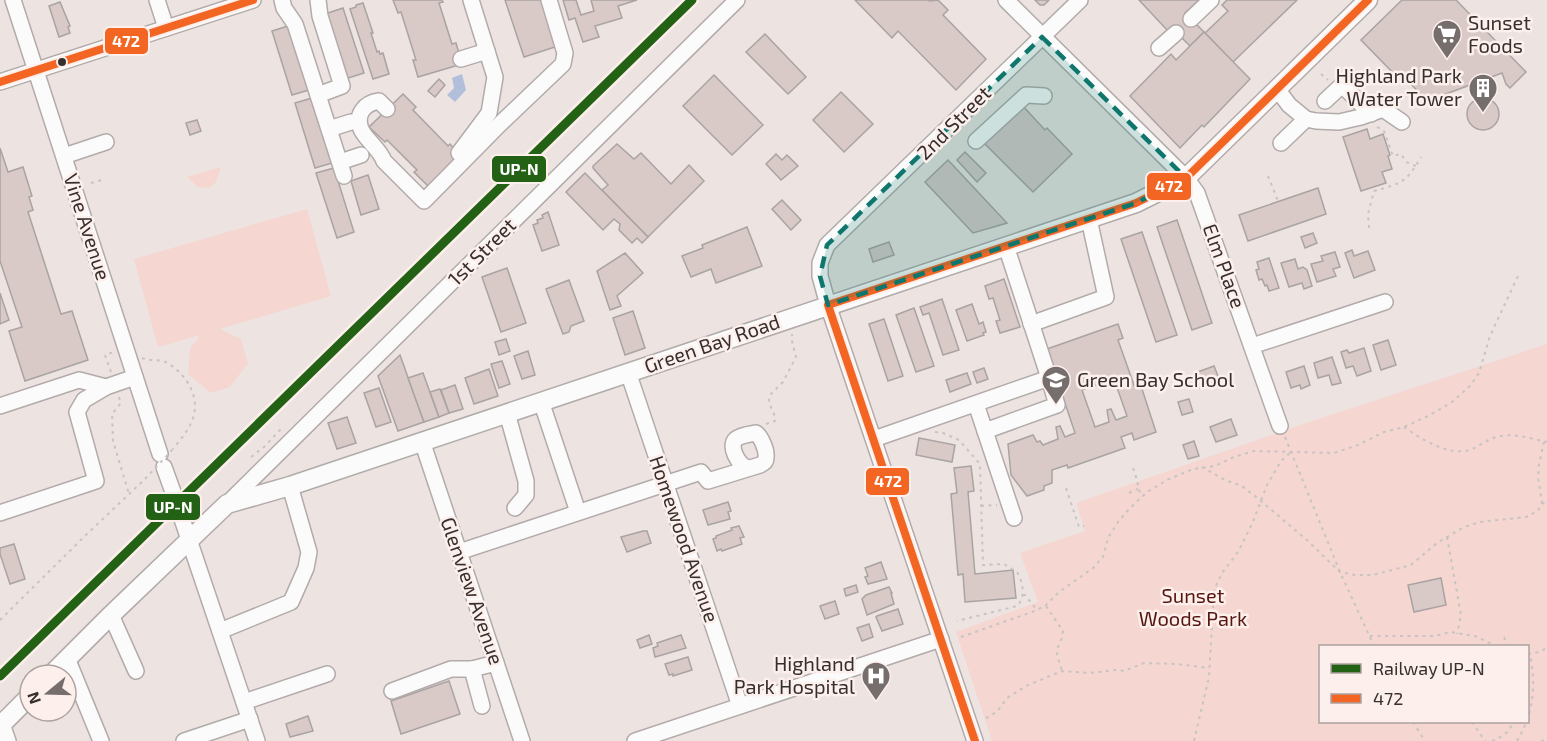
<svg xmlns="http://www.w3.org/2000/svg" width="1547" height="741" font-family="'Exo 2',sans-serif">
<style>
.green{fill:#f5d6d0;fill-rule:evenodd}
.water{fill:#b2bfdb}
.building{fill:#d9cac8;stroke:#a9a3a2;stroke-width:1.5;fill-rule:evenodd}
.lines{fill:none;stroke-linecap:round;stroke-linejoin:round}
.minor-casing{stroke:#b2abaa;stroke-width:18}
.major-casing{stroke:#b2abaa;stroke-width:21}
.path{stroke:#c7c4c3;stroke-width:2;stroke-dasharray:3 4.5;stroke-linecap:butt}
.minor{stroke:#fcfbfb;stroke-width:15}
.major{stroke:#fcfbfb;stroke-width:18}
.path-bridge{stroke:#c7c4c3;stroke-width:2;stroke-dasharray:3 4.5;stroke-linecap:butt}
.bus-1-casing{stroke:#fdefec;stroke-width:12}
.bus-1{stroke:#f26522;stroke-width:8}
.rail-1-casing{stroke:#fdefec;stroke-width:14}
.rail-1{stroke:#236214;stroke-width:9}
.marked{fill:#0f766e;fill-opacity:0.2;stroke:#0f766e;stroke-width:4.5;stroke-dasharray:12 8;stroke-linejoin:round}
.bus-dot{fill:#352f2d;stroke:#fdefec;stroke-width:2}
.labels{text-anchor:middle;stroke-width:5;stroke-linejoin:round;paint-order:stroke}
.poi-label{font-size:20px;fill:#352f2d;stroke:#fdefec;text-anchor:start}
.street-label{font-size:20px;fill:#352f2d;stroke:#fdefec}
.park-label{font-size:20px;fill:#561710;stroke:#fdefec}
.line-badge{stroke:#fdefec;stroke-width:2}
.badge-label{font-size:16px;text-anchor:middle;font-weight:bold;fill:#fff}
</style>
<rect width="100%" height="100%" fill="#ede4e2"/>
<g class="green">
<path d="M 221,167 L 216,182 L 209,188 L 198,187 L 187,177 Z"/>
<path d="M 307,209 L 331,296 L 220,329 L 241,339 L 248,363 L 230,387 L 211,393 L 188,374 L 190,349 L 200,335 L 158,347 L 134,259 Z"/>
<path d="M 1547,344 L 1547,741 L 992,741 L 956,632 L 1038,602 L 1020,553 L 1085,531 L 1076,503 L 1300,425 ZM 1320,646 L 1528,646 L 1528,722 L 1320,722 Z"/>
</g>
<path class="water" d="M 462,74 L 466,90 L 455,102 L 447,95 L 454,88 L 452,78 Z"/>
<g class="building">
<path d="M 393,0 L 442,0 L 443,2 L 439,3 L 452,44 L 456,43 L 462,64 L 418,77 L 413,60 L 416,60 L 401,12 L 398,13 Z"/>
<path d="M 505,0 L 543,0 L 558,46 L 524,57 Z"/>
<path d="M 563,0 L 576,0 L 581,15 L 594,11 L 591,0 L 637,0 L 618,6 L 622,18 L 595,26 L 599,37 L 583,42 L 575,18 L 569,20 Z"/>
<path d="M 855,0 L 928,0 L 930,1 L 938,0 L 948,10 L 943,15 L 986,59 L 956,90 L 898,31 L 892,38 Z"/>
<path d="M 1035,0 L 1049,0 L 1044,5 L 1040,5 Z"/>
<path d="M 1139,0 L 1199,0 L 1185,13 L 1204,32 L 1190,46 L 1172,28 L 1168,31 Z"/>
<path d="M 1227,0 L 1297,0 L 1233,62 L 1205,33 L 1228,11 L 1222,5 Z"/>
<path d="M 1402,0 L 1456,0 L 1526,72 L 1510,88 L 1506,84 L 1502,73 L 1427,101 L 1406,79 L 1403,83 L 1361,40 Z"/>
<path d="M 60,2 L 70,26 L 68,27 L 70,33 L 59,37 L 49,6 Z"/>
<path d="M 363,3 L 373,33 L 371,33 L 377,52 L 379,51 L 380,54 L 383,53 L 389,74 L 373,79 L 350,9 L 356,7 L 356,5 Z"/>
<path d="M 343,8 L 364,73 L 345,79 L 325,14 Z"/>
<path d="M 288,26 L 309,90 L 292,95 L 272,31 Z"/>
<path d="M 1204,32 L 1250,79 L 1204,127 L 1202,125 L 1180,148 L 1130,96 L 1171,54 L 1176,60 Z"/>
<path d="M 765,34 L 806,77 L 788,94 L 746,52 Z"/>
<path d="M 714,75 L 763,125 L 732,155 L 683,106 Z"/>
<path d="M 439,79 L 445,85 L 435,97 L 428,91 Z"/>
<path d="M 841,92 L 873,124 L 844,152 L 813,120 Z"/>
<path d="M 403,94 L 416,107 L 413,110 L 448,146 L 450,144 L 461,156 L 429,187 L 414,172 L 417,170 L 387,140 L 385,142 L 369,127 Z"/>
<path d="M 312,98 L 332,163 L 315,168 L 295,103 Z"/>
<circle cx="1483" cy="114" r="16"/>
<path d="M 1021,104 L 1045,130 L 1047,128 L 1072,154 L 1033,192 L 982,141 Z"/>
<path d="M 197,120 L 201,131 L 190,135 L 186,123 Z"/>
<path d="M 1367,129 L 1370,139 L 1383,134 L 1390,155 L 1388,156 L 1392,169 L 1382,172 L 1386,183 L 1361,191 L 1343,137 Z"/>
<path d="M 617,144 L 634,159 L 641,153 L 671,184 L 689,165 L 704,181 L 648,237 L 602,190 L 608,185 L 593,168 L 593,166 Z"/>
<path d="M 0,148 L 8,172 L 23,167 L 32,196 L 29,197 L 33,210 L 28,212 L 61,314 L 72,311 L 88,360 L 25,381 L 9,331 L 22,327 L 0,261 Z"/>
<path d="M 965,152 L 986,173 L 977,182 L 957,160 Z"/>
<path d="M 776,154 L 782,160 L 787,155 L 798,166 L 781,180 L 766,164 Z"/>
<path d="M 948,160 L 1007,223 L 973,233 L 925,182 Z"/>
<path d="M 334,168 L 354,232 L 337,238 L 316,173 Z"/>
<path d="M 585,173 L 648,237 L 642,243 L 637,238 L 632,243 L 619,230 L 620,224 L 614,219 L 603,230 L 566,192 Z"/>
<path d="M 368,175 L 379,209 L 361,215 L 351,181 Z"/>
<path d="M 1318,188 L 1326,214 L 1248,241 L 1239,215 Z"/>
<path d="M 782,200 L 801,220 L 791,230 L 772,209 Z"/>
<path d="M 548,212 L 559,245 L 542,251 L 533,225 L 538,223 L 537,220 L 543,218 L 542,215 Z"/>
<path d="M 1177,220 L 1212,323 L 1192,330 L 1157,227 Z"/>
<path d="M 747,227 L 762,266 L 716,283 L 711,269 L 691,277 L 682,256 L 703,248 L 702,245 Z"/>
<path d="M 1142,232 L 1177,335 L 1156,342 L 1121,239 Z"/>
<path d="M 1313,233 L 1317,243 L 1305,248 L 1301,237 Z"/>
<path d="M 889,242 L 894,255 L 873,262 L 869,249 Z"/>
<path d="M 1352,250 L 1354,256 L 1368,251 L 1375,270 L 1354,278 L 1345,253 Z"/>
<path d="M 1335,252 L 1340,267 L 1333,269 L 1336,276 L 1317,282 L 1311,264 L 1323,261 L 1321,256 Z"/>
<path d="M 625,253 L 643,273 L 617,296 L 621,306 L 610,310 L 597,271 Z"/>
<path d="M 1269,258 L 1279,288 L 1269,291 L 1267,285 L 1265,286 L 1262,279 L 1259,280 L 1256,270 L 1259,269 L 1257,262 Z"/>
<path d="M 1295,259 L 1298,269 L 1303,267 L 1307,270 L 1312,286 L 1304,289 L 1302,283 L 1289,287 L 1281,263 Z"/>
<path d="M 507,268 L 526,323 L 501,332 L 482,277 Z"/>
<path d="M 1004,279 L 1020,327 L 1000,333 L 996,321 L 1000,320 L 993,298 L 989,299 L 985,286 Z"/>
<path d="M 569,280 L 584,321 L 571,326 L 569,332 L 563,334 L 546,289 Z"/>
<path d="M 0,293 L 9,320 L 0,324 Z"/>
<path d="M 942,299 L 959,350 L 943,355 L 929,313 L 923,315 L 920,307 Z"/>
<path d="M 972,304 L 979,324 L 983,322 L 986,332 L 983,333 L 984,335 L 967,341 L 956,310 Z"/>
<path d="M 914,308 L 934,366 L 916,372 L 896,315 Z"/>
<path d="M 633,311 L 645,348 L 625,355 L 613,318 Z"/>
<path d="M 884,319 L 903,376 L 888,381 L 869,324 Z"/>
<path d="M 1118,324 L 1123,338 L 1118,340 L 1135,388 L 1141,386 L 1156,432 L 1134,440 L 1132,433 L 1121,437 L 1125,448 L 1068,468 L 1067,465 L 1052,470 L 1052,483 L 1044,486 L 1044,490 L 1027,496 L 1011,475 L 1008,444 L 1033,435 L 1037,442 L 1040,441 L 1043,445 L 1058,439 L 1056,427 L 1060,426 L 1065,437 L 1075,433 L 1047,349 ZM 1114,379 L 1127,416 L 1116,420 L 1111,409 L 1107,410 L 1109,422 L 1095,427 L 1082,390 Z"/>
<path d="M 506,339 L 510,351 L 499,355 L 495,342 Z"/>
<path d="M 1388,340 L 1396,365 L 1381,370 L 1373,345 Z"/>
<path d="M 1364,348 L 1371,371 L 1357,376 L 1353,366 L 1346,368 L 1341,352 L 1347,350 L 1349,353 Z"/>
<path d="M 528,351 L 535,375 L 522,379 L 514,356 Z"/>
<path d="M 400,355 L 424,422 L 398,431 L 378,376 Z"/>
<path d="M 1332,357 L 1341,383 L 1332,385 L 1329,375 L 1318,378 L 1314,363 Z"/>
<path d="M 502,361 L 510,384 L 499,388 L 491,364 Z"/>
<path d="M 1214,366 L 1220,381 L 1200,388 L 1195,373 Z"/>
<path d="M 1304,366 L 1310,385 L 1301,389 L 1300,385 L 1291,388 L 1286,372 Z"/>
<path d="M 984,368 L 988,379 L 977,383 L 973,372 Z"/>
<path d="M 489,369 L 498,396 L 474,404 L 465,378 Z"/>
<path d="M 423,373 L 439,417 L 424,422 L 408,378 Z"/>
<path d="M 967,373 L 971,384 L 950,392 L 946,380 Z"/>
<path d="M 455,385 L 463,409 L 449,413 L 441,390 Z"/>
<path d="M 379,388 L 391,422 L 376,427 L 364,393 Z"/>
<path d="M 440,389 L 449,413 L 439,417 L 430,392 Z"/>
<path d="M 1189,399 L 1193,412 L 1182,415 L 1178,402 Z"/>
<path d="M 347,417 L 356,443 L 337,449 L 328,423 Z"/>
<path d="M 1231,419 L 1237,435 L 1216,442 L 1210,427 Z"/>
<path d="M 919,438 L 955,445 L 952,462 L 916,455 Z"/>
<path d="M 1194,441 L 1199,456 L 1188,459 L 1183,445 Z"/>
<path d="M 971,466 L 974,491 L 968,492 L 975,574 L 1013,570 L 1016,598 L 965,602 L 963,574 L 958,575 L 951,494 L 957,493 L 954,468 Z"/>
<path d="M 728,502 L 731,511 L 728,512 L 730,519 L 708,525 L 703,510 Z"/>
<path d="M 739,526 L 744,537 L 740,538 L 742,544 L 722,551 L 721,549 L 717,551 L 713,539 L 716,538 L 716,536 L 732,530 L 731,528 Z"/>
<path d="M 643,531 L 647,531 L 651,543 L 627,552 L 621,537 Z"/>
<path d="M 14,544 L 25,579 L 10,584 L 0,554 L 0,548 Z"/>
<path d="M 881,562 L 887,579 L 868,584 L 865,577 L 868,576 L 865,568 Z"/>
<path d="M 1441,578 L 1446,605 L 1414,612 L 1408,585 Z"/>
<path d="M 856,585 L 858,592 L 846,596 L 844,589 Z"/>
<path d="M 889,587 L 892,593 L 891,593 L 894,604 L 867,615 L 862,599 L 866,595 Z"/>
<path d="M 835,601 L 839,614 L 825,619 L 820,606 Z"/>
<path d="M 898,609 L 903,624 L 882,631 L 876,617 L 877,616 Z"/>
<path d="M 869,624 L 873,637 L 862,641 L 857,628 Z"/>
<path d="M 649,635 L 652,644 L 640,648 L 637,640 Z"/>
<path d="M 681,635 L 686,648 L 655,657 L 653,648 L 658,646 L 657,643 Z"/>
<path d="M 688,657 L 692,670 L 673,676 L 673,674 L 669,675 L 665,664 Z"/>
<path d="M 449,681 L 460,714 L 401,734 L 391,701 Z"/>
<path d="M 308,716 L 313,731 L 290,737 L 286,724 Z"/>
</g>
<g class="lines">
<g class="minor-casing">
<g id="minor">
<path d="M 13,0 L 160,454"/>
<path d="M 157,0 L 166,28"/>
<path d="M 282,0 L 284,8 L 295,24 L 344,176"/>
<path d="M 1006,0 L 1186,178 L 1197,193 L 1280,426"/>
<path d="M 1191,19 L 1211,0"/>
<path d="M 1159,48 L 1176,33"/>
<path d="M 461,59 L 487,51"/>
<path d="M 0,82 L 253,0"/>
<path d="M 1277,89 L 1289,105 L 1306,119 L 1316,121 L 1339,122 L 1361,117 L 1383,109 L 1402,122"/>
<path d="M 318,95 L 342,86 L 320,16 L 318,0"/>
<path d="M 1325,101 L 1342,85 L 1371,114"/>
<path d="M 387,109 L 379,101 C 365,103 355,114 361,129 C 365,139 379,148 384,161 L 424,201 L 500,124 L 563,64 L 565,53 L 549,0"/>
<path d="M 329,129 L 351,122"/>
<path d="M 976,141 L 1026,95 L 1044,96"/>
<path d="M 1281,143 L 1306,119"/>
<path d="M 459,153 L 489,113 L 495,77 L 471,0"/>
<path d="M 64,156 L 106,142"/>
<path d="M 340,162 L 361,155"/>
<path d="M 1031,324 L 1106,297 L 1089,219"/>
<path d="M 1252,346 L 1385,302"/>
<path d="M 628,372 L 740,706"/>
<path d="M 541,401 L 578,512"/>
<path d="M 976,404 L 985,431 L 1057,405 L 1049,378"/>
<path d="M 0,406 L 79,380 L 106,387"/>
<path d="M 507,413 L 526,481 L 526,495 L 515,508"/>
<path d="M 985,431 L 1014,518"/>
<path d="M 874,439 L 1049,378 L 1006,246"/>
<path d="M 422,441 L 522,741"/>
<path d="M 164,467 L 173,492"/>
<path d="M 227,504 L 737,0"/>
<path d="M 179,510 L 257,741"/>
<path d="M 0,513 L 96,481 L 77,412 L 84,400 L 106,387 L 135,377"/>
<path d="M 459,552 L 701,472 L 708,481 L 760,465 C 764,463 766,462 766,457 C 767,450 761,437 756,433 C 750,434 741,435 736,439 C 728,446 738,465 748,468"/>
<path d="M 111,615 L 136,671"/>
<path d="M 220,631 L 291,602 L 306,568 L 309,552 L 290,486"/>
<path d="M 67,658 L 101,741"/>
<path d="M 472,669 L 482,706"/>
<path d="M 392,691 L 451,669 L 472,669 L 496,663"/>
<path d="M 244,702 L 327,674"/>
<path d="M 2,724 L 8,741"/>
<path d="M 184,741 L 250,719"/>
<path d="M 635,741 L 941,639"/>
<path d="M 975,741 L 828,305 L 820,276 L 820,263 L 827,245 L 1080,0"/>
</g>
</g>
<g class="major-casing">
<g id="major">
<path d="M 51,675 L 111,615 L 227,504 L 290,486 L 1136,203 L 1186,178 L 1368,0"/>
<path d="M 0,726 L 30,696"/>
</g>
</g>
<g class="path">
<path d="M 1321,74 L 1328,80"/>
<path d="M 1377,127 L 1384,131 L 1393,156 L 1401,154 L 1406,162 L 1416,166"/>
<path d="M 1268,176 L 1278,201"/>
<path d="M 91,183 L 102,180"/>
<path d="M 1369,228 L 1368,214 L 1374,191 C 1402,183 1406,183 1421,157"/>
<path d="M 142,358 C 151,362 161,358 169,364 C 188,376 201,399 192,421 C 188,431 180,440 173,449"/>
<path d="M 111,372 L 105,355 L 114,352"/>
<path d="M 119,397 L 121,403 L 112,414 L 113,441 L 129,494"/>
<path d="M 766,424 L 775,421 C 776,412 768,408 769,396 L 783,382 L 796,357 L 792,341 L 792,334"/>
<path d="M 1404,427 C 1421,439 1451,458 1472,449 C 1480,446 1487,439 1497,437 C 1513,432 1531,439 1547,442"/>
<path d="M 935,432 L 943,433 L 959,440 L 980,464 L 983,565 L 1004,564 L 1017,572 C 1023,582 1026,597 1017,606 L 957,621"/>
<path d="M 1285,437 L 1340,572 L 1374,646"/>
<path d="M 251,457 L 264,447 L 281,429"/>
<path d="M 1202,467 L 1225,480 L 1242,486 L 1261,501 L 1308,541 L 1340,572 L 1355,575 L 1373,575 L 1411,565 L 1437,543 L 1464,527 L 1480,522 L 1526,517 L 1538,511 L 1542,502 L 1538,478 L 1539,464 L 1544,442"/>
<path d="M 1133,468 C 1137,478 1138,487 1141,497"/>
<path d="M 1066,488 L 1079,527 L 1084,526"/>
<path d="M 1129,493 L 1138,489"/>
<path d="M 1542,502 L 1547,507"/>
<path d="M 981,506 L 997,505"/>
<path d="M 1447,537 L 1461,615 L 1457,634"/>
<path d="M 1023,595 L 1025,595 L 1037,610"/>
<path d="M 1046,606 L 1063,631 L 1062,638 L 1058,647 L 1057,655 L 1062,671"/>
<path d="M 0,620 L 88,533 L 145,479"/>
<path d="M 1370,636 L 1435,636 L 1450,632 L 1475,636 L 1496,646"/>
<path d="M 961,637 L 1032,612 L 1045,606 L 1059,592 L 1093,568 L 1103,557 L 1108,538 L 1118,522 L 1130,508 L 1147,492 L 1169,479 L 1193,469 L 1215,466 L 1234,457 L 1254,451 L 1334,453 L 1358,445 L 1384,432 L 1404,427 L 1430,415 L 1452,402 L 1470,386 L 1479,373 L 1490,336 L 1518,276"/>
<path d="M 1504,637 L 1507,646"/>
<path d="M 1528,654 L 1539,652 L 1547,648"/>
<path d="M 986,718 L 991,716 L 999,709 L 1007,698 L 1026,686 L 1062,671 L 1089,673 L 1116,670 L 1124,671 L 1144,663 L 1177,664 L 1209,668"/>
<path d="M 1413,722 L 1425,741"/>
<path d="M 1472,722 L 1485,741"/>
<path d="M 1194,741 L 1209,677 L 1214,590 L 1222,573 L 1238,552 L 1252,524 L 1267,485 L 1281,461 L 1291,452"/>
<path d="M 1492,741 C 1502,737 1510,732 1513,722"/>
<path d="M 1517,741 C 1534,713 1536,685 1530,653"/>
<path d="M 1541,741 L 1547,740"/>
</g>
<use href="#minor" class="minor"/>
<use href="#major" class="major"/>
<path class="path-bridge" d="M 145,479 L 173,449"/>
<g class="bus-1-casing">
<g id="bus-1">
<path d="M 0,82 L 253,0"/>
<path d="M 975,741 L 828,305 L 1136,203 L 1186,178 L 1368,0"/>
</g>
</g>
<use href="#bus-1" class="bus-1"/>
<g class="rail-1-casing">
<path id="rail-1" d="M 0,676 L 692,0"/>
</g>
<use href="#rail-1" class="rail-1"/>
</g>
<path class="marked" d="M 1042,37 L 1186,178 L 1136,203 L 828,305 L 820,276 L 827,245 Z"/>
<defs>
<g id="supermarket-pin" transform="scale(1.5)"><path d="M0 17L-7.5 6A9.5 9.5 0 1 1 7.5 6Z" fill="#756e6c" stroke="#fdefec"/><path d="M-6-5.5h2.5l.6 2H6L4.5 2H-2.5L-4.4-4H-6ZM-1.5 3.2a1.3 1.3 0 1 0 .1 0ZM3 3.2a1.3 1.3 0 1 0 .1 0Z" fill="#fff"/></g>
<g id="building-pin" transform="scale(1.5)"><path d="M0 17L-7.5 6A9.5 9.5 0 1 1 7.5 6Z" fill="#756e6c" stroke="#fdefec"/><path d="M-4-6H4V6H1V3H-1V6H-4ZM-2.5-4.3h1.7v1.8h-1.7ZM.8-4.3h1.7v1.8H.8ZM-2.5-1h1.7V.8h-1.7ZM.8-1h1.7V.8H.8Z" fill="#fff"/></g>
<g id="school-pin" transform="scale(1.5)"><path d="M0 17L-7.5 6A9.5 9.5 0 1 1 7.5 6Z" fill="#756e6c" stroke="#fdefec"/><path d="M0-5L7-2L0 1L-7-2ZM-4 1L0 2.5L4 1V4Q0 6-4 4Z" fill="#fff"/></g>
<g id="hospital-pin" transform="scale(1.5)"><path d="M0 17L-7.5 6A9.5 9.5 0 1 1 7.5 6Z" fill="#756e6c" stroke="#fdefec"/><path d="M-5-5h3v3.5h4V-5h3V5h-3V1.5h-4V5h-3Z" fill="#fff"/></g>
</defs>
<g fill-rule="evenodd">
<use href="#supermarket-pin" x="1447" y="34"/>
<use href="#building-pin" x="1483" y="88"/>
<use href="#school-pin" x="1056" y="380"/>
<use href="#hospital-pin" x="876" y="676"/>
</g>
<circle class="bus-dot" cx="62" cy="62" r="5"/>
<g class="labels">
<g class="poi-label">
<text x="1468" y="30">Sunset<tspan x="1468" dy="23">Foods</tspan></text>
<text x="1462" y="83" text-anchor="end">Highland Park<tspan x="1462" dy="23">Water Tower</tspan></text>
<text x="1077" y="387">Green Bay School</text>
<text x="855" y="671" text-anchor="end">Highland<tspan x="855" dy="23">Park Hospital</tspan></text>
</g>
<g class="street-label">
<text transform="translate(954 123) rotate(-45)" y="7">2nd Street</text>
<text transform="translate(87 227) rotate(72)" y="7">Vine Avenue</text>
<text transform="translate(482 252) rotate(-45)" y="7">1st Street</text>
<text transform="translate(1224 266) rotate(70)" y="7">Elm Place</text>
<text transform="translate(712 344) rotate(-19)" y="7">Green Bay Road</text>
<text transform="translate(684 539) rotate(71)" y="7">Homewood Avenue</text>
<text transform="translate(472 591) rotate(71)" y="7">Glenview Avenue</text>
</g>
<g class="park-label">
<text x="1193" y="603">Sunset<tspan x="1193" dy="23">Woods Park</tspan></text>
</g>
</g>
<g class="line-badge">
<rect x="104" y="27" width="45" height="28" rx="6" fill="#f26522"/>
<rect x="491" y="155" width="56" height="28" rx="6" fill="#236214"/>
<rect x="1146" y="172" width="46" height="29" rx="6" fill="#f26522"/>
<rect x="865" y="467" width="45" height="29" rx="6" fill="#f26522"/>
<rect x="145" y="493" width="56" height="28" rx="6" fill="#236214"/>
</g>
<g class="badge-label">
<text x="126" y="47">472</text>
<text x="519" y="175">UP-N</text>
<text x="1169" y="192">472</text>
<text x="888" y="487">472</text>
<text x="173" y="513">UP-N</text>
</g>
<rect x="1319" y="645" width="210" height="78" fill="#fdefec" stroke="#ada2a0" stroke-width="1.5"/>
<rect x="1331" y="664" width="30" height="9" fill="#236214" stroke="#ada2a0" stroke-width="1.5"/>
<text x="1373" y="675" font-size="18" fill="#352f2d">Railway UP-N</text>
<rect x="1331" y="694" width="30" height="9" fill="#f26522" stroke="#ada2a0" stroke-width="1.5"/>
<text x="1373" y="705" font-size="18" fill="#352f2d">472</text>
<g transform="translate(48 693) rotate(251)"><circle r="28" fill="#fdefec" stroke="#ada2a0" stroke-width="1.5"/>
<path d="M0-4.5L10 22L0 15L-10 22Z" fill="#756e6c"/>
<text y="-9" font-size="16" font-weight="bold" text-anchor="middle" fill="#352f2d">N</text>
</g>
</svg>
